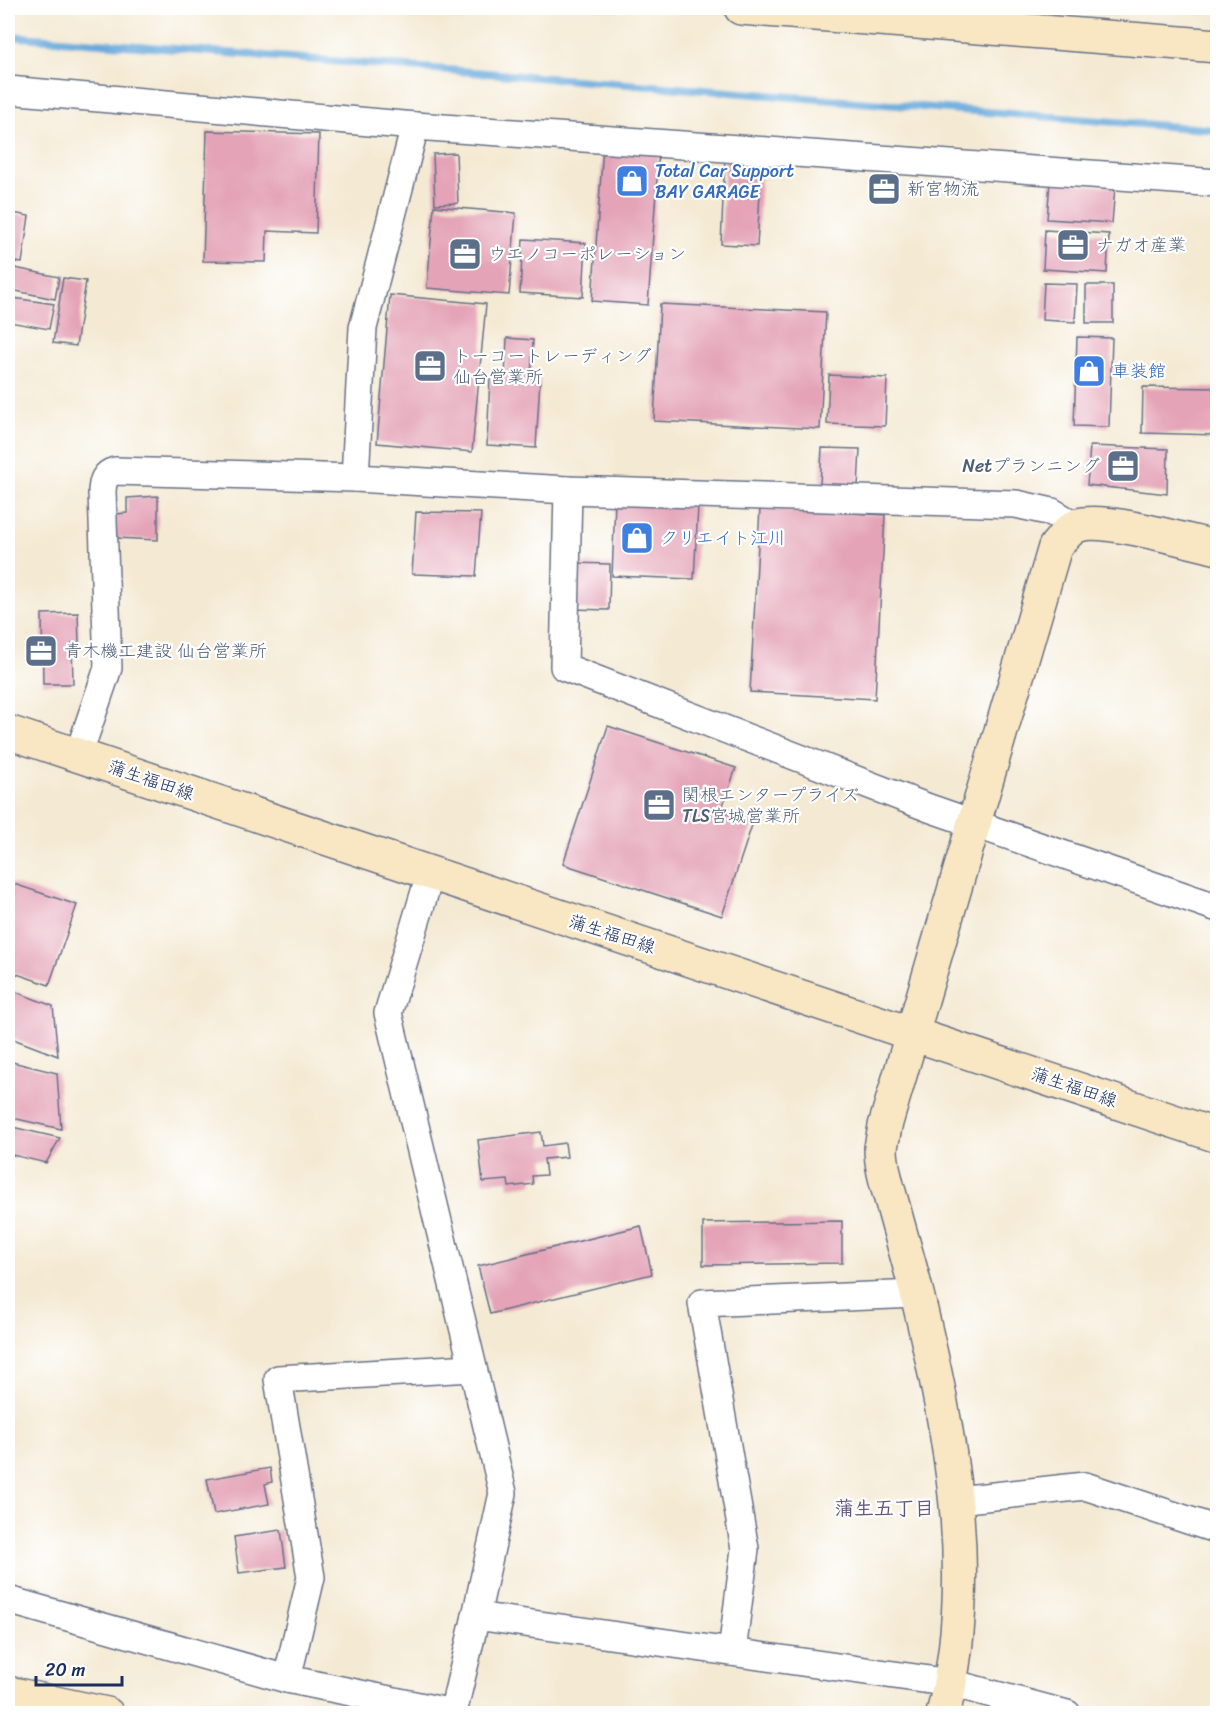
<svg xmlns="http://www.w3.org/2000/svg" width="1225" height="1721" font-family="Sriracha,'Klee One',sans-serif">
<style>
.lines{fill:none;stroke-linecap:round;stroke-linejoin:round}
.stream{stroke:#66a9db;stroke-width:8}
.building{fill:#e4a3b7}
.street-casing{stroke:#677087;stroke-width:30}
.secondary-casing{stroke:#677087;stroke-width:36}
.street{stroke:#fff;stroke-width:27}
.secondary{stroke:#f9e7c3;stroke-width:33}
.labels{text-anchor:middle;stroke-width:4.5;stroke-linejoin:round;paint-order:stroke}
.shop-label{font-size:18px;fill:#366cbe;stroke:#fff;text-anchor:start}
.service-label{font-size:18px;fill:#4e5e75;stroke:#fff;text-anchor:start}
.street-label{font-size:18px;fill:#1b2f5e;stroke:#fff}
.neighbourhood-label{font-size:20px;font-weight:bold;fill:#61587d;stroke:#fff}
</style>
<rect width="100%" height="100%" fill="#fff"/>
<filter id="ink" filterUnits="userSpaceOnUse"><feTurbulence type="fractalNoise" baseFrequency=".0167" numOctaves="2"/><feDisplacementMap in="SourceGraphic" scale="12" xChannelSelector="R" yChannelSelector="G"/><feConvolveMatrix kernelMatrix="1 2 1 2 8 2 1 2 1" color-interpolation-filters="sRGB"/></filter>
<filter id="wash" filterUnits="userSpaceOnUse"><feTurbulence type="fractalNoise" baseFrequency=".008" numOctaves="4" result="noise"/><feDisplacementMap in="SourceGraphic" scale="24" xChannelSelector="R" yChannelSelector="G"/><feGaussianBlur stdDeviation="1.35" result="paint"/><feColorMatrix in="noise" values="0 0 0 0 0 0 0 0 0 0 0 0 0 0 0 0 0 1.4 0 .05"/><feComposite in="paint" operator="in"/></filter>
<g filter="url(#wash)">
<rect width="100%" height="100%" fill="#f4ead4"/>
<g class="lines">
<path class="stream" d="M 8,36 L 1218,130"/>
</g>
<g id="blocks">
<g class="building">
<path d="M 207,131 L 319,134 L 316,233 L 267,231 L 266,262 L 203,261 Z"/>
<path d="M 603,146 L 659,150 L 648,305 L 592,301 Z"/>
<path d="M 456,153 L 458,203 L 435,204 L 433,154 Z"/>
<path d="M 725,157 L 762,159 L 757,246 L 721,244 Z"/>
<path d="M 1050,182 L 1115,187 L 1112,223 L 1047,219 Z"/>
<path d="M 434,206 L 516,213 L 509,295 L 427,288 Z"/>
<path d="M 8,212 L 29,216 L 22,263 L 8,261 Z"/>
<path d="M 1045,230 L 1109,234 L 1107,273 L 1043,269 Z"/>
<path d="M 523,239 L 586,243 L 583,297 L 520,293 Z"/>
<path d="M 15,268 L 59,277 L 55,299 L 11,290 Z"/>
<path d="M 63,278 L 86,281 L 76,346 L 53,343 Z"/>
<path d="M 1044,283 L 1077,284 L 1075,322 L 1042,320 Z"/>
<rect x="1086" y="285" width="27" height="38"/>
<path d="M 390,295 L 486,304 L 472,452 L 377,443 Z"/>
<path d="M 13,298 L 54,304 L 49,329 L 9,322 Z"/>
<path d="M 660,304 L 826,312 L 820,429 L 654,421 Z"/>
<path d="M 1077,337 L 1112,338 L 1109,427 L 1074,426 Z"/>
<path d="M 507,338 L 533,340 L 531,378 L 540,379 L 536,448 L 487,445 L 490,377 L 505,377 Z"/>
<path d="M 829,375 L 887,378 L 885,426 L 827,424 Z"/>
<path d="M 1143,387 L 1218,388 L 1218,435 L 1142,433 Z"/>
<path d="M 1090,446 L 1168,449 L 1167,494 L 1087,485 Z"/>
<path d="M 822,448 L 860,449 L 858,487 L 820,485 Z"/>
<path d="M 158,496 L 158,540 L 115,538 L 115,514 L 127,513 L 127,498 Z"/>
<path d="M 615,502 L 698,506 L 694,579 L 612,576 Z"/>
<path d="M 760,508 L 885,515 L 875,699 L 750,692 Z"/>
<path d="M 416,512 L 481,513 L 476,576 L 412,574 Z"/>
<path d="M 572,563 L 610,564 L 609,610 L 571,609 Z"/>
<path d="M 78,613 L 79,643 L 72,643 L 73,684 L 43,684 L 42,614 Z"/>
<path d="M 608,726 L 736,768 L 721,811 L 753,822 L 722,916 L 563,864 Z"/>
<path d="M 8,882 L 77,905 L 49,985 L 8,971 Z"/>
<path d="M 8,989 L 53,1006 L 58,1056 L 8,1037 Z"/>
<path d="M 8,1061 L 57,1073 L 61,1129 L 8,1117 Z"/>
<path d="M 8,1126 L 60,1138 L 46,1163 L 8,1154 Z"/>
<path d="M 541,1132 L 543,1146 L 565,1143 L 567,1157 L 544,1159 L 546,1175 L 532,1176 L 533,1184 L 509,1187 L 508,1180 L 483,1182 L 478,1140 Z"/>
<path d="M 842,1221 L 842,1263 L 703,1265 L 703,1223 Z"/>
<path d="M 641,1226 L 652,1274 L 490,1314 L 478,1266 Z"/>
<path d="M 270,1468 L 272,1482 L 265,1484 L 269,1504 L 214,1514 L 207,1479 Z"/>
<path d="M 281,1530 L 286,1567 L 239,1573 L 234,1537 Z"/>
</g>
</g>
</g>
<g filter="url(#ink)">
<use href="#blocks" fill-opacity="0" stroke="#677087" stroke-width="1.5"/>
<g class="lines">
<g class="street-casing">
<g id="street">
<path d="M 8,90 L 415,126 L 1218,183"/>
<path d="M 355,478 L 363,328 L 415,126"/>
<path d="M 568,490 L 564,667 L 929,808 L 1218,908"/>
<path d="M 78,756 L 108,668 L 102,491 C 103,481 104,474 115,471 L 355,478 L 568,490 L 1016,504 L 1052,512 L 1076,526"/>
<path d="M 430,875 L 388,1013 L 503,1493 L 476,1616"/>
<path d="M 957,1500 L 1085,1486 L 1218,1530"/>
<path d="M 8,1600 L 287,1679 L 453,1713 L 476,1616 L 951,1683 L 1067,1714"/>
<path d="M 732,1652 L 745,1549 L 702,1303 L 917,1294"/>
<path d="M 287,1679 L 311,1577 L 278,1379 L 472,1368"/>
</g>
</g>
<g class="secondary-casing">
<g id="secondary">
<path d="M 741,8 L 1218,46"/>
<path d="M 8,732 L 1218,1136"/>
<path d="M 8,1693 L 107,1714"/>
<path d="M 943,1714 C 979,1576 950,1430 917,1294 C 910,1265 901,1236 893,1206 C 888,1188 881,1168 881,1148 C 882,1141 884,1133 885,1126 L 1055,547 C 1062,539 1068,529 1079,525 C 1104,517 1188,541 1218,548"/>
</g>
</g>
<use href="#street" class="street"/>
<use href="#secondary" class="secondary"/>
</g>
</g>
<defs>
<g id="shop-square" transform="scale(1.725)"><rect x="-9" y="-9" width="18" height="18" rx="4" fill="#3f7fe0" stroke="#fff"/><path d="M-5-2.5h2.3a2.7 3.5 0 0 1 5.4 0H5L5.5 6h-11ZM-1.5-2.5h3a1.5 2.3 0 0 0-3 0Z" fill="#fff"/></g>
<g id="office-square" transform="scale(1.725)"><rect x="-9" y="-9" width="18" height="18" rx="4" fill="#5c6f8a" stroke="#fff"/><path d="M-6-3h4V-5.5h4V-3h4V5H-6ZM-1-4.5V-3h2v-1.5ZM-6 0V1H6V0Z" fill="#fff"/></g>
</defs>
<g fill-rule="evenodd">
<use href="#shop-square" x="632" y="181"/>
<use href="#office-square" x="884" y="189"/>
<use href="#office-square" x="1073" y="245"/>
<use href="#office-square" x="465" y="254"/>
<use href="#office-square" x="430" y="366"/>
<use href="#shop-square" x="1089" y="371"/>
<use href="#office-square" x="1123" y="466"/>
<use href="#shop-square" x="637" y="538"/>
<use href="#office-square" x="41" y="651"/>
<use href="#office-square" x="659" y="805"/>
</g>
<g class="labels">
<g class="shop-label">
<text x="655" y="177">Total Car Support<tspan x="655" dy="21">BAY GARAGE</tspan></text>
<text x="1112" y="377">車装館</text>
<text x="660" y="544">クリエイト江川</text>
</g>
<g class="service-label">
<text x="907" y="195">新宮物流</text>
<text x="1096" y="251">ナガオ産業</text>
<text x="488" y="260">ウエノコーポレーション</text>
<text x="453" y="362">トーコートレーディング<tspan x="453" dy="21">仙台営業所</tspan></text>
<text x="1100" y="472" text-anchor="end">Netプランニング</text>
<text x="64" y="657">青木機工建設 仙台営業所</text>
<text x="682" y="801">関根エンタープライズ<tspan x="682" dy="21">TLS宮城営業所</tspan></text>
</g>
<g class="street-label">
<text transform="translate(151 780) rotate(19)" y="6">蒲生福田線</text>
<text transform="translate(612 934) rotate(18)" y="6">蒲生福田線</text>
<text transform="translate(1074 1087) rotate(19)" y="6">蒲生福田線</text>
</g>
<g class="neighbourhood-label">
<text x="884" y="1515">蒲生五丁目</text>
</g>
</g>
<rect width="1225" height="1721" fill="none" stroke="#fff" stroke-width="30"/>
<path d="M36 1676v9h86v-9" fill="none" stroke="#1b2f5e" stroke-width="3"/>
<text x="45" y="1676" font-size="18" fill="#1b2f5e" stroke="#ffffff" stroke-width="4.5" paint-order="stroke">20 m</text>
</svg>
